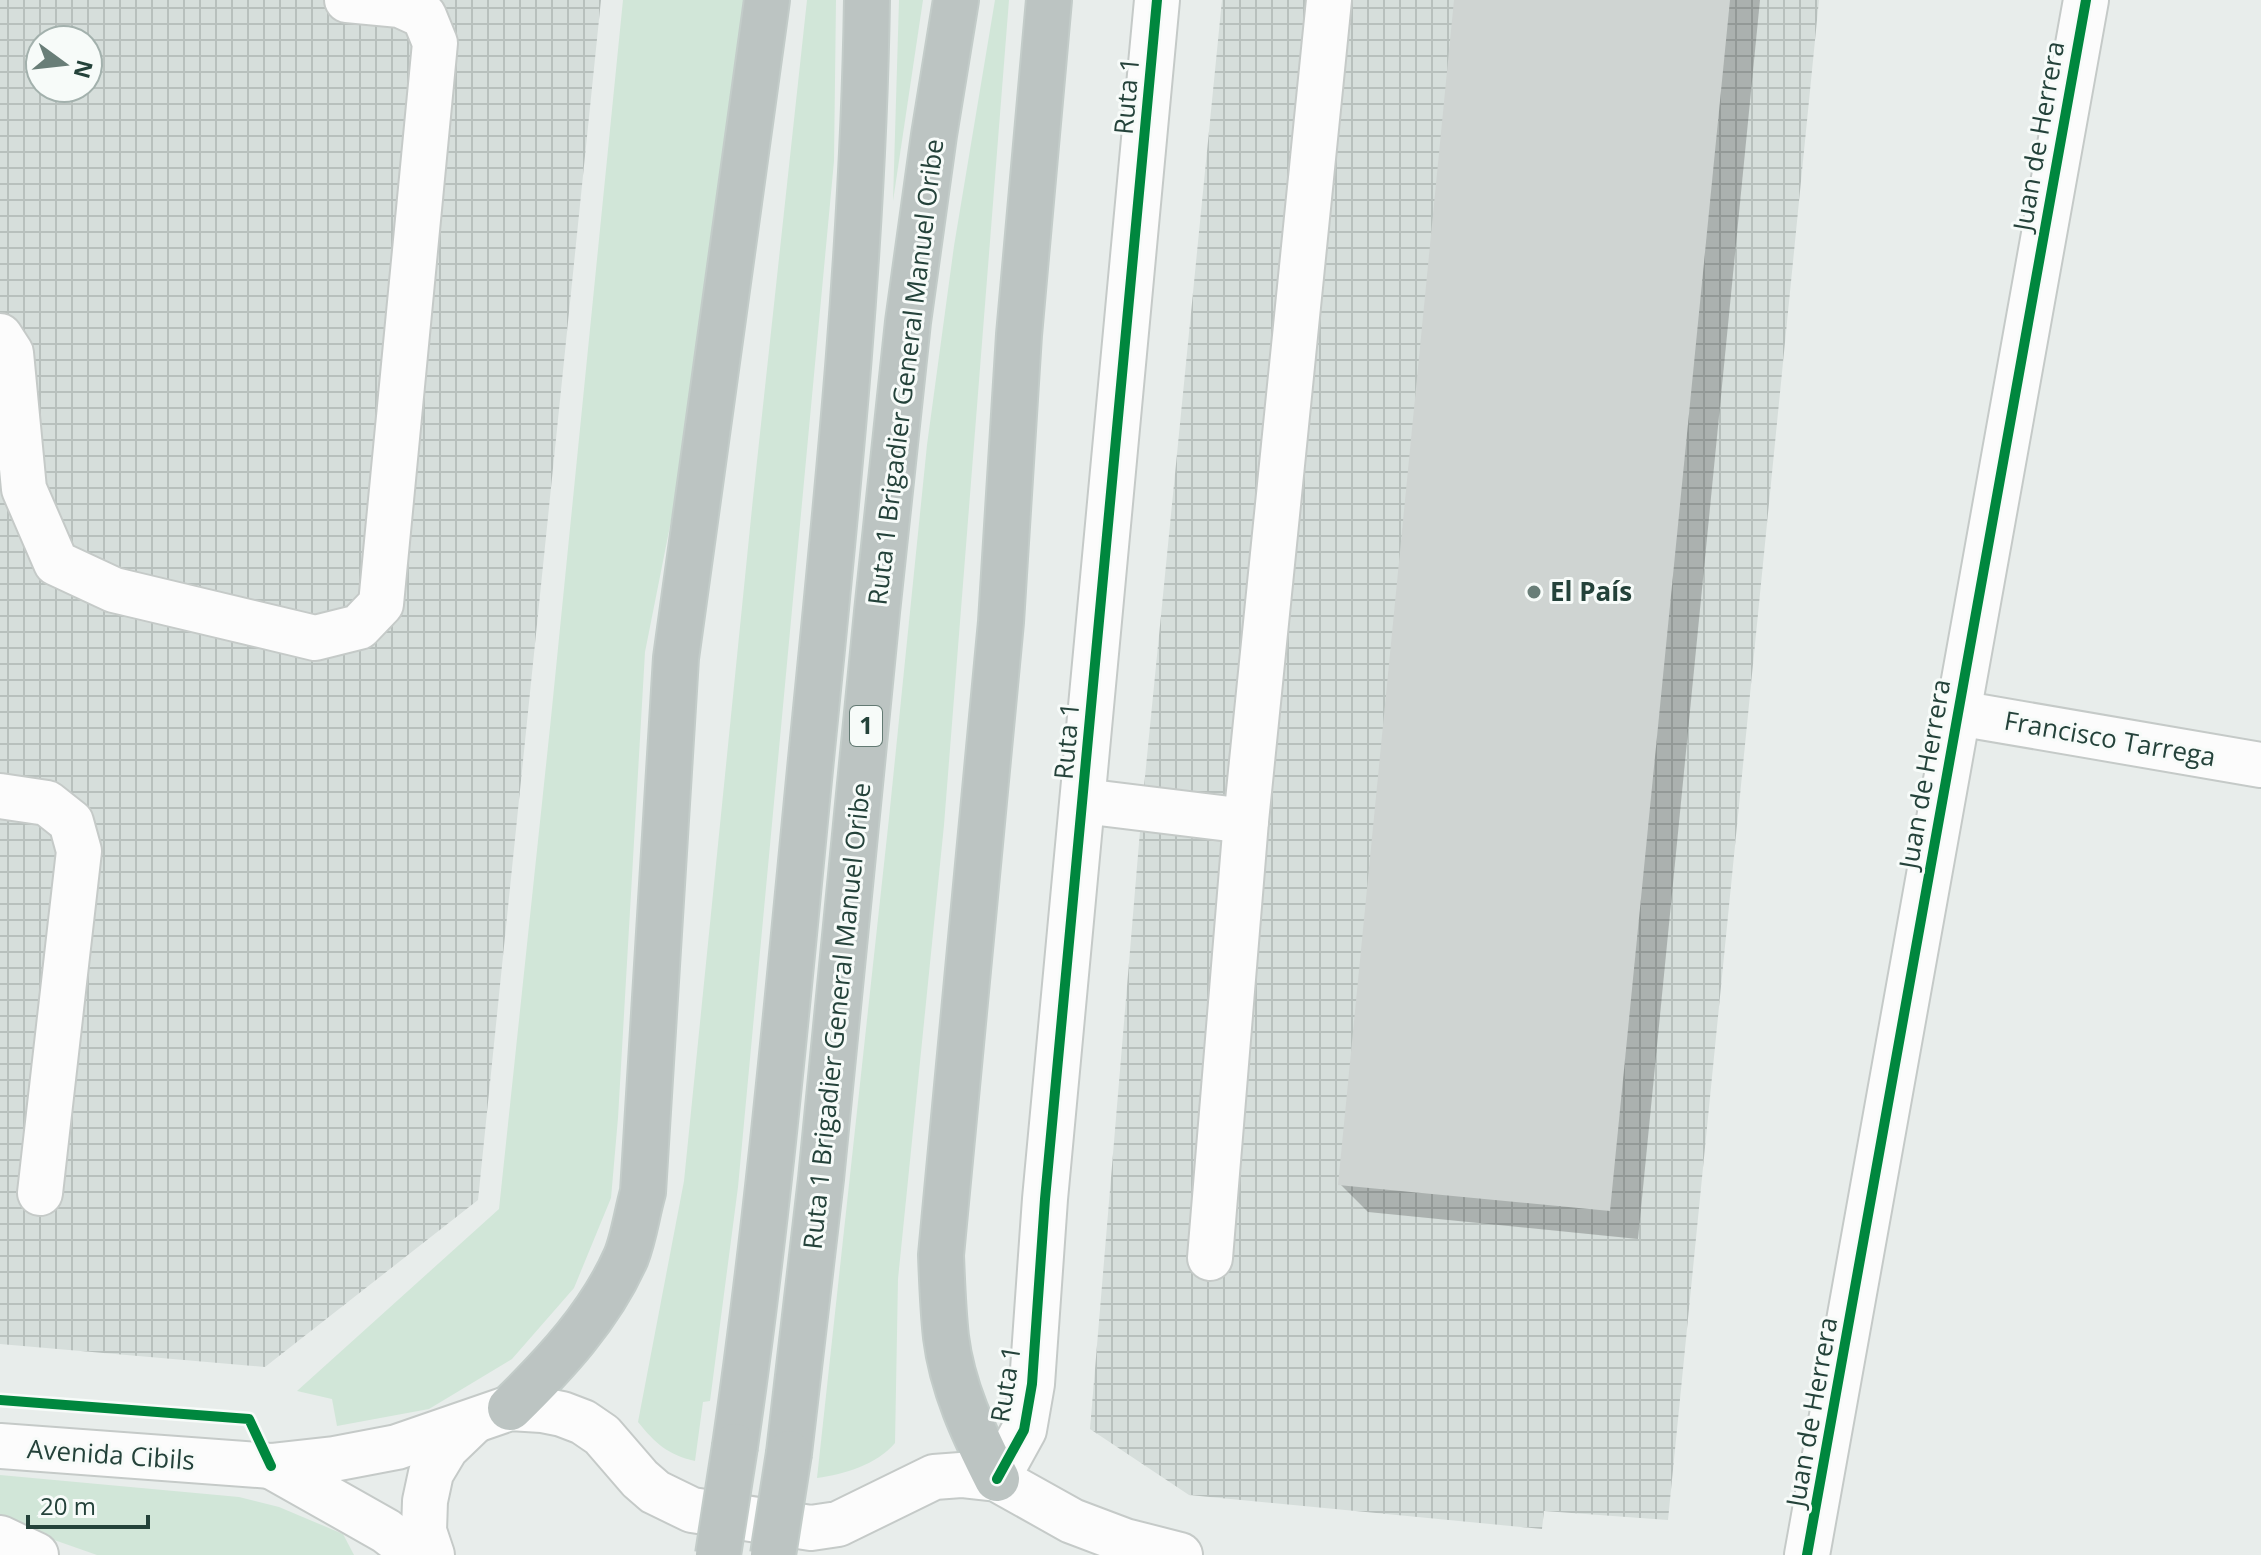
<svg xmlns="http://www.w3.org/2000/svg" width="2261" height="1555" font-family="'Open Sans',sans-serif">
<style>
.industrial{fill:url(#industrial-grid);fill-rule:evenodd}
.green{fill:#d1e6d8}
.shadow{fill:#0003}
.building{fill:#cfd4d2}
.lines{fill:none;stroke-linecap:round;stroke-linejoin:round}
.minor-casing{stroke:#c5cac8;stroke-width:48}
.highway-casing{stroke:#c3ccc9;stroke-width:48}
.minor{stroke:#fcfcfc;stroke-width:44}
.highway{stroke:#bcc4c2;stroke-width:44}
.highway-bridge-casing{stroke:#c3ccc9;stroke-width:48;stroke-linecap:butt}
.highway-bridge{stroke:#bcc4c2;stroke-width:44}
.cycleway-casing{stroke:#f7fbf9;stroke-width:15}
.cycleway{stroke:#00873e;stroke-width:10}
.poi-dot{fill:#697e78;stroke:#f7fbf9;stroke-width:3}
.labels{text-anchor:middle;stroke-width:6;stroke-linejoin:round;paint-order:stroke}
.shield{fill:#f7fbf9;stroke:#637a73;stroke-width:2}
.shield-label{font-size:24px;font-weight:bold;fill:#24423a}
.street-label{font-size:26px;fill:#24423a;stroke:#f7fbf9}
.poi-label{font-size:26px;font-weight:bold;fill:#24423a;stroke:#f7fbf9;text-anchor:start}
</style>
<defs>
<pattern id="industrial-grid" width="8" height="8" patternUnits="userSpaceOnUse" patternTransform="scale(2)"><rect width="8" height="8" fill="#d6dedb"/><path d="M0 4h8M4 0v8" fill="none" stroke="#b8c0bd"/></pattern>
</defs>
<rect width="100%" height="100%" fill="#e8edeb"/>
<g class="industrial">
<path d="M 0,0 L 601,0 L 478,1200 L 265,1367 L 0,1344 ZM 40,40 L 88,40 L 88,88 L 40,88 Z"/>
<path d="M 1222,0 L 1819,0 L 1668,1520 L 1544,1511 L 1542,1529 L 1189,1495 L 1090,1429 L 1142,807 Z"/>
</g>
<g class="green">
<path d="M 623,0 L 747,0 L 713,309 L 645,652 L 618,1118 L 611,1198 L 574,1288 L 512,1359 L 429,1409 L 337,1426 L 332,1399 L 297,1391 L 499,1209 L 551,718 Z"/>
<path d="M 807,0 L 836,0 L 834,161 L 738,1187 L 710,1401 L 703,1402 L 695,1461 C 668,1455 655,1443 638,1422 L 684,1181 L 753,498 Z"/>
<path d="M 899,0 L 923,0 L 893,201 Z"/>
<path d="M 995,0 L 1009,0 L 944,825 L 898,1279 L 895,1443 C 876,1465 845,1474 817,1478 L 889,818 L 927,445 L 954,246 Z"/>
<path d="M 0,1475 L 239,1497 L 279,1507 L 343,1534 L 354,1555 L 97,1555 L 0,1521 Z"/>
</g>
<path class="shadow" d="M 1456,0 L 1760,0 L 1638,1239 L 1368,1212 L 1340,1184 Z"/>
<path class="building" d="M 1454,0 L 1730,0 L 1610,1211 L 1338,1185 Z"/>
<g class="lines">
<g class="minor-casing">
<g id="minor">
<path d="M 0,336 L 11,353 L 24,489 L 56,563 L 114,590 L 315,638 L 359,627 L 381,604 L 435,43 L 424,16 L 400,5 L 347,0"/>
<path d="M 1958,713 L 2261,765"/>
<path d="M 0,796 L 47,803 L 71,822 L 79,851 L 40,1193"/>
<path d="M 1083,801 L 1246,821"/>
<path d="M 1210,1258 L 1246,821 L 1329,0"/>
<path d="M 0,1446 L 271,1466 L 334,1459 L 397,1447 L 510,1408 L 542,1410 L 562,1414 L 583,1422 L 602,1435 L 640,1479 L 655,1492 L 692,1510 L 811,1528 L 838,1524 L 934,1477 L 961,1475 L 997,1479 L 1072,1521 L 1125,1541 L 1180,1555"/>
<path d="M 271,1466 L 386,1531 L 417,1555"/>
<path d="M 997,1479 L 1024,1430 L 1032,1384 L 1045,1199 L 1157,0"/>
<path d="M 0,1538 L 36,1555"/>
<path d="M 432,1555 L 424,1531 L 425,1501 L 431,1473 L 446,1448 L 472,1423"/>
<path d="M 1807,1555 L 2086,0"/>
</g>
</g>
<g class="highway-casing">
<g id="highway">
<path d="M 510,1408 C 555,1364 600,1316 626,1257 C 634,1237 637,1213 643,1192 L 676,658 L 767,0"/>
<path d="M 735,1446 C 769,1214 789,982 812,749 C 837,500 863,251 867,0"/>
<path d="M 789,1453 L 821,1179 L 877,612 L 908,322 L 934,135 L 956,0"/>
<path d="M 997,1479 C 974,1434 952,1387 946,1337 C 943,1310 942,1282 941,1255 L 1001,622 L 1019,335 L 1049,0"/>
</g>
</g>
<use href="#minor" class="minor"/>
<use href="#highway" class="highway"/>
<g class="highway-bridge-casing">
<g id="highway-bridge">
<path d="M 718,1555 L 735,1446"/>
<path d="M 773,1555 L 789,1453"/>
</g>
</g>
<use href="#highway-bridge" class="highway-bridge"/>
<g class="cycleway-casing">
<g id="cycleway">
<path d="M 0,1400 L 249,1419 L 271,1466"/>
<path d="M 997,1479 L 1024,1430 L 1032,1384 L 1045,1199 L 1157,0"/>
<path d="M 1807,1555 L 2086,0"/>
</g>
</g>
<use href="#cycleway" class="cycleway"/>
</g>
<circle class="poi-dot" cx="1534" cy="592" r="8"/>
<g class="labels">
<rect class="shield" x="850" y="706" width="32" height="40" rx="6"/>
<g class="shield-label">
<text x="866" y="734">1</text>
</g>
<g class="street-label">
<text transform="translate(1127 96) rotate(-85)" y="9">Ruta 1</text>
<text transform="translate(2039 136) rotate(-80)" y="9">Juan de Herrera</text>
<text transform="translate(906 372) rotate(-83)" y="9">Ruta 1 Brigadier General Manuel Oribe</text>
<text transform="translate(2110 739) rotate(10)" y="9">Francisco Tarrega</text>
<text transform="translate(1067 741) rotate(-85)" y="9">Ruta 1</text>
<text transform="translate(1925 774) rotate(-80)" y="9">Juan de Herrera</text>
<text transform="translate(837 1016) rotate(-84)" y="9">Ruta 1 Brigadier General Manuel Oribe</text>
<text transform="translate(1006 1384) rotate(-81)" y="9">Ruta 1</text>
<text transform="translate(1812 1412) rotate(-80)" y="9">Juan de Herrera</text>
<text transform="translate(111 1455) rotate(4)" y="9">Avenida Cibils</text>
</g>
<g class="poi-label">
<text x="1550" y="601">El País</text>
</g>
</g>
<g transform="translate(64 64) rotate(105)"><circle r="38" fill="#f7fbf9" stroke="#a3b1ad" stroke-width="2"/>
<path d="M0-6L14 30L0 20L-14 30Z" fill="#697e78"/>
<text y="-12" font-size="22" font-weight="bold" text-anchor="middle" fill="#24423a">N</text>
</g>
<path d="M28 1515v12h120v-12" fill="none" stroke="#24423a" stroke-width="4"/>
<text x="40" y="1515" font-size="24" fill="#24423a" stroke="#f7fbf9" stroke-width="6" paint-order="stroke">20 m</text>
</svg>
